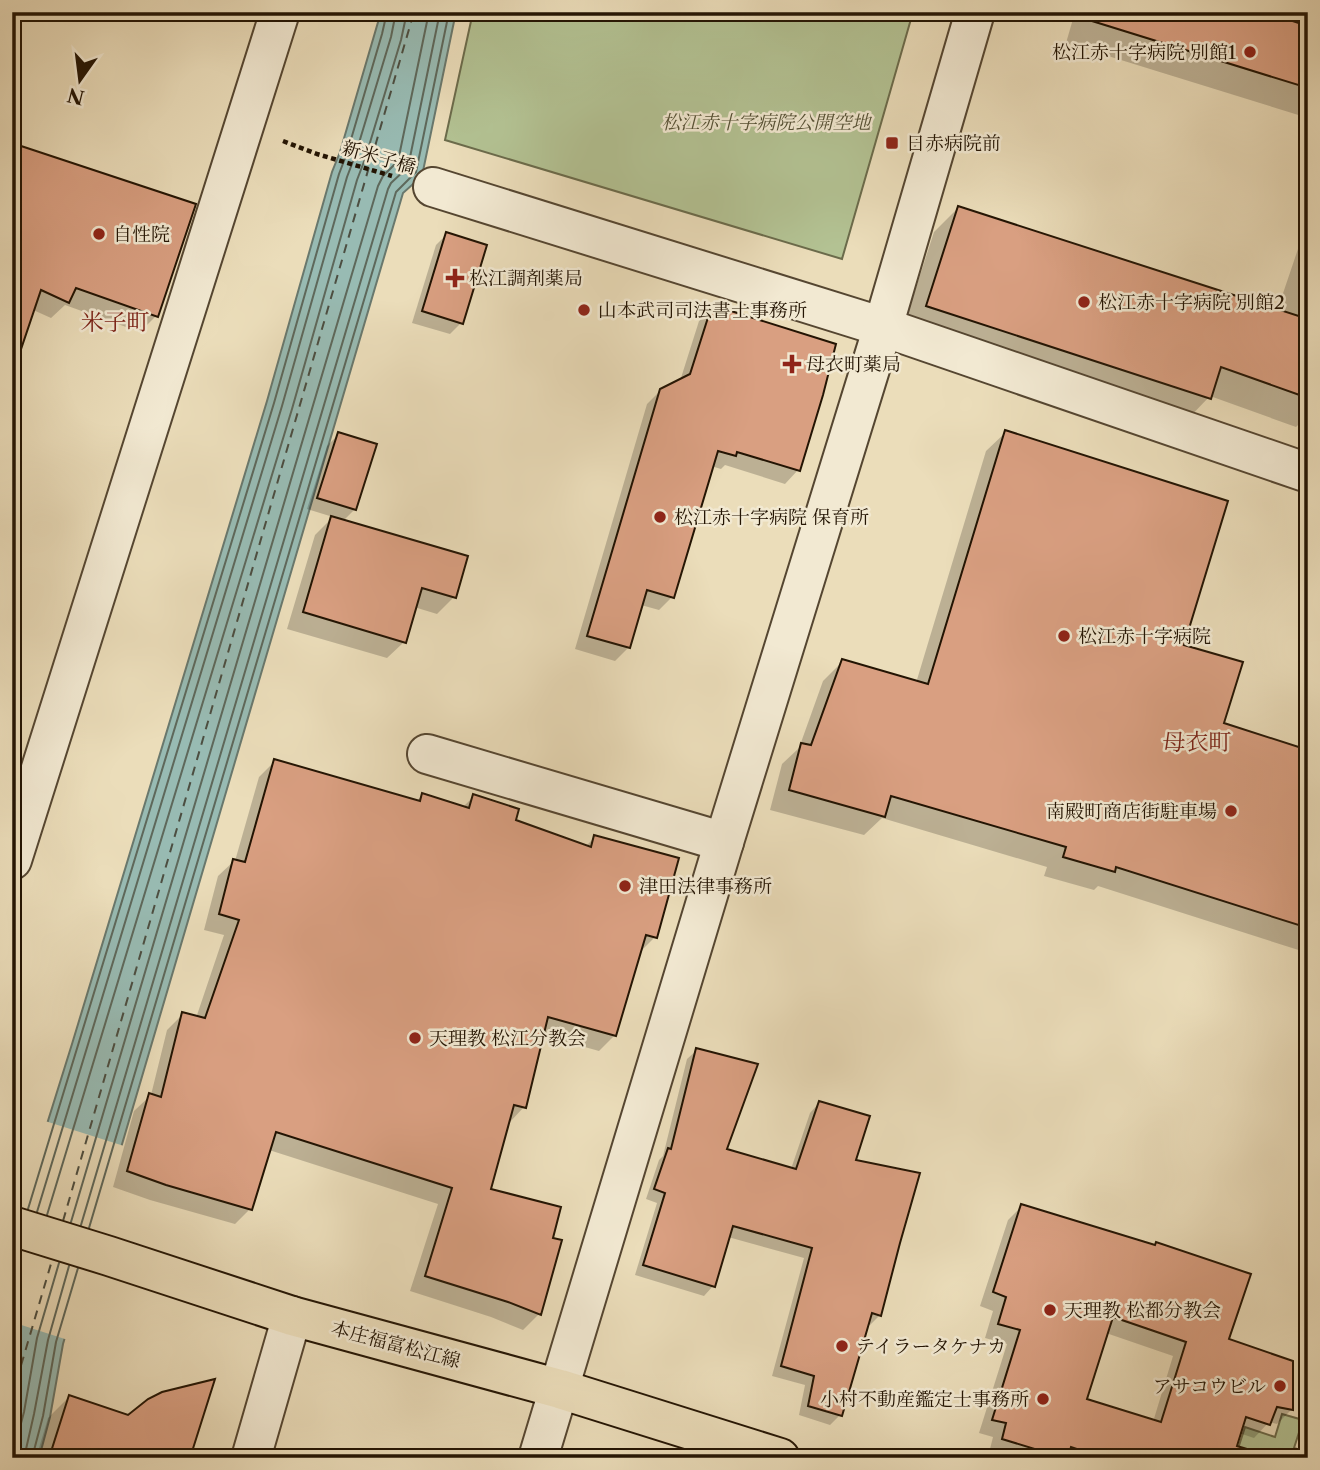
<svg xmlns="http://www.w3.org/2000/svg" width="1320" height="1470" font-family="'Libre Caslon Text','Noto Serif JP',serif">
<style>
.green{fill:#b3c293;stroke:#6b6b4b;stroke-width:2}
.water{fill:#98bbb3;stroke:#69786d;stroke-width:2}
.pier{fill:#ebddba}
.shadow{fill:#0003;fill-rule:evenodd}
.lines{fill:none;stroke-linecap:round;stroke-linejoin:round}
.shore{stroke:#5e685b;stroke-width:2}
.ferry{stroke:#4c4e41;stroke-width:2;stroke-dasharray:9 7;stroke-linecap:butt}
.building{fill:#d99f81;stroke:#231403;stroke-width:2;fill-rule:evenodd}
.minor-casing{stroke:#554631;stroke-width:42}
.major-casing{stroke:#231403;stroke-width:42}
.path{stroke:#231403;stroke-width:4.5;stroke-dasharray:5 3.5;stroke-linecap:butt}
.minor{stroke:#f2e9d2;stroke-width:38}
.major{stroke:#ebddba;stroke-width:38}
.poi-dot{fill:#8f2418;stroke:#f2e9d2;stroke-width:2.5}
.labels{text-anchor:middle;stroke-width:5;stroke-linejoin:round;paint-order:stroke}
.poi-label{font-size:19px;fill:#231403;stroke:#f2e9d2;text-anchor:start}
.park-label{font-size:19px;font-style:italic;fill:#555135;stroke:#f2e9d2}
.street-label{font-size:19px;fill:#231403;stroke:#f2e9d2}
.quarter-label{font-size:23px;fill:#7a1f14;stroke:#f2e9d2}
</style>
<rect width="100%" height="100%" fill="#ebddba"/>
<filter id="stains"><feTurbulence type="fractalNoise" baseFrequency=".00286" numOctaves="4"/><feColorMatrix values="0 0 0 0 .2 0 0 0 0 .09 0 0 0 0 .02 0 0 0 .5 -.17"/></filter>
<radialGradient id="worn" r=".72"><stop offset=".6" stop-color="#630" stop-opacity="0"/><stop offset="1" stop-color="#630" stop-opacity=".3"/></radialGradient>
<g class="green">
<path d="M 473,12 L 913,12 L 842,259 L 445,140 Z"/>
<path d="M 1282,1414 L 1303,1420 L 1294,1448 L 1306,1452 L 1305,1458 L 1235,1458 L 1245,1427 L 1275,1437 Z"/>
</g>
<path class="water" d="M 381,12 L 456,12 L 422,176 L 403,193 L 63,1344 L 50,1417 L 39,1458 L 12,1458 L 12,1236 L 72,1044 L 267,401 L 332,172 L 340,152 Z"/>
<path class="pier" d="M 45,1121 L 124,1146 L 68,1340 L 12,1322 L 12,1225 Z"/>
<g class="shadow">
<path d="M 1075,12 L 1308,12 L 1308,118 L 1066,43 Z"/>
<path d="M 12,144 L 156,316 L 140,332 L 65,305 L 51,318 L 31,309 Z"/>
<path d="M 958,208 L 1277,311 L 1299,246 L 1308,237 L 1308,415 L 1296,427 L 1210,396 L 1185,422 L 902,331 L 934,232 Z"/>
<path d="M 447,234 L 461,323 L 450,334 L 412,323 L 436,245 Z"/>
<path d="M 713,307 L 821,394 L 798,470 L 785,484 L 725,465 L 721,469 L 711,466 L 672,597 L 659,610 L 641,605 L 628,648 L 615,661 L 575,649 L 647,404 L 661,390 L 680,381 L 699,321 Z"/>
<path d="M 1006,432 L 1182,646 L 1222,724 L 1302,750 L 1308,730 L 1308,953 L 1098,886 L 1094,890 L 1044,876 L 1047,867 L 882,818 L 864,835 L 770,810 L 782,764 L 799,748 L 823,681 L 843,661 L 916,683 L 986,451 Z"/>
<path d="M 339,434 L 355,509 L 343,521 L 454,597 L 437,614 L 414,607 L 404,642 L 387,658 L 287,629 L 315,535 L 333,517 L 307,509 L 327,446 Z"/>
<path d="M 275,761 L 416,802 L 422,795 L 462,808 L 474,796 L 513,822 L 585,847 L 595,837 L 655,937 L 638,954 L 615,1035 L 599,1051 L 542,1035 L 524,1107 L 509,1123 L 489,1191 L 551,1239 L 539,1314 L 523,1330 L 491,1317 L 410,1291 L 438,1204 L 269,1150 L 250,1209 L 235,1224 L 150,1200 L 113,1187 L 134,1111 L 151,1095 L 167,1030 L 183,1014 L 196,1018 L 224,935 L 204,930 L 218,876 L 234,861 L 235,861 L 259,777 Z"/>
<path d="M 697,1050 L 724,1150 L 791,1169 L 810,1113 L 819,1103 L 854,1161 L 880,1315 L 870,1325 L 867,1324 L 840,1415 L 830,1425 L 799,1415 L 805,1385 L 772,1376 L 804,1258 L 728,1237 L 713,1286 L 704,1296 L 635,1275 L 657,1203 L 646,1199 L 659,1160 L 663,1156 L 687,1059 Z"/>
<path d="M 1022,1206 L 1227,1340 L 1292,1363 L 1291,1410 L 1277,1424 L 1269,1422 L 1254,1438 L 1239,1433 L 1231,1458 L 1005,1458 L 989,1453 L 993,1437 L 979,1433 L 1007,1344 L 985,1338 L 993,1311 L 980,1306 L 1008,1220 ZM 1106,1333 L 1173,1356 L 1153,1422 L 1084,1401 Z"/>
<path d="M 69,1397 L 188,1458 L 36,1458 L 48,1418 Z"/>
</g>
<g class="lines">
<g class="shore">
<path d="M 28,1209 L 274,403 L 339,174 L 347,153 L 382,34 L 387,12"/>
<path d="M 37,1212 L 282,406 L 347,177 L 355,156 L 391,37 L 396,12"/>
<path d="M 47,1215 L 292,409 L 357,180 L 365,159 L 401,40 L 407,12"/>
<path d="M 71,1222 L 378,186 L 383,176 L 398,161 L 429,12"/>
<path d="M 81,1225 L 388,189 L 391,183 L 408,167 L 440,12"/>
<path d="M 89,1228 L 396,192 L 416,172 L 449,12"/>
<path d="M 13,1458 L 14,1450 L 24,1412 L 37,1338 L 59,1263"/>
<path d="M 24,1458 L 34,1414 L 48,1340 L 69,1266"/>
<path d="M 32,1458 L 43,1416 L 56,1342 L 78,1268"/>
</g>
<g class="ferry">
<path d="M 63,1221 L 414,12"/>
<path d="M 12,1396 L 53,1257"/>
</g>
</g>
<g class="building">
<path d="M 1094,12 L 1265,12 L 1308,26 L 1308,88 L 1092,21 Z"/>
<path d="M 12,143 L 196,204 L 158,317 L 76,288 L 69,303 L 41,290 L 18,358 L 12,357 Z"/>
<path d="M 958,206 L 1308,319 L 1308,398 L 1221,367 L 1211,399 L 926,306 Z"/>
<path d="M 446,232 L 487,245 L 463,324 L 422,311 Z"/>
<path d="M 712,305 L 836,344 L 823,395 L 800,471 L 737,452 L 736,456 L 718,451 L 674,598 L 647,590 L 630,648 L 587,636 L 660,389 L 690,374 Z"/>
<path d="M 1005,430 L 1228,501 L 1184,645 L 1243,662 L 1224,723 L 1308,750 L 1308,928 L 1116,867 L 1115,872 L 1063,857 L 1066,847 L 891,796 L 885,817 L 789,790 L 801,743 L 811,745 L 842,659 L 928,684 Z"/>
<path d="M 338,432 L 377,444 L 356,510 L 317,498 Z"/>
<path d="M 331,516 L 468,556 L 456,598 L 422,588 L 406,643 L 303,612 Z"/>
<path d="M 274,759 L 420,801 L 422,793 L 469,808 L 473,794 L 519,809 L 516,820 L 591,847 L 594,835 L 679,858 L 657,938 L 646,935 L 616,1036 L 548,1017 L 526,1108 L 514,1105 L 491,1189 L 561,1207 L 553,1238 L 562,1240 L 541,1315 L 508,1302 L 425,1276 L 452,1188 L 276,1132 L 252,1210 L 166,1185 L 127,1171 L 149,1093 L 161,1097 L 182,1012 L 205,1018 L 239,920 L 219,914 L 233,859 L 245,862 Z"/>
<path d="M 696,1048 L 758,1064 L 727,1149 L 796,1169 L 819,1101 L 870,1116 L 856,1160 L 920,1173 L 900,1243 L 881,1316 L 872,1313 L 842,1416 L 808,1406 L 814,1376 L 781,1366 L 812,1248 L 733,1226 L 715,1287 L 643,1265 L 665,1193 L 654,1189 L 668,1148 L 671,1149 Z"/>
<path d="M 1021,1204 L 1155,1245 L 1156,1242 L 1251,1274 L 1229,1339 L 1293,1361 L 1293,1410 L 1277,1407 L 1270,1425 L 1246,1417 L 1237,1446 L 1247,1449 L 1246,1458 L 1104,1458 L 1071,1447 L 1068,1458 L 1064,1458 L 1002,1439 L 1006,1423 L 992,1420 L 1020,1330 L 998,1324 L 1006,1297 L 993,1292 ZM 1113,1317 L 1186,1342 L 1161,1422 L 1087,1399 Z"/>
<path d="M 215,1379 L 190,1458 L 49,1458 L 69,1395 L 128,1415 L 148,1399 L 162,1392 Z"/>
</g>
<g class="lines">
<g class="minor-casing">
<g id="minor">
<path d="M 433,187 L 883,327 L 1308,473"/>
<path d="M 427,754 L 724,842"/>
<path d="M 12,860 L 280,12"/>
<path d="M 251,1458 L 292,1316"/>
<path d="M 538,1458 L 724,842 L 883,327 L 975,12"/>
</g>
</g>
<g class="major-casing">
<path id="major" d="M 12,1226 L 109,1256 L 292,1316 L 560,1389 L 780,1458"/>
</g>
<path class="path" d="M 283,141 L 317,154 L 392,176"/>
<use href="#minor" class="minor"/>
<use href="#major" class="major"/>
</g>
<g class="poi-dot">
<circle cx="1250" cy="52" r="7"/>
<rect x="885" y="136" width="14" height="14" rx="3.5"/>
<circle cx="99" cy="234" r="7"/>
<path d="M451.5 267.5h7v7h7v7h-7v7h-7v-7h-7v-7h7z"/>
<circle cx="1084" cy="302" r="7"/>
<circle cx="584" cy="310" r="7"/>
<path d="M788.5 353.5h7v7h7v7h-7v7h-7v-7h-7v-7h7z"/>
<circle cx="660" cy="517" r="7"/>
<circle cx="1064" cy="636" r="7"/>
<circle cx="1231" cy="811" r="7"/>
<circle cx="625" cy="886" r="7"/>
<circle cx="415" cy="1038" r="7"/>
<circle cx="1050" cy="1310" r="7"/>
<circle cx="842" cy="1346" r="7"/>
<circle cx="1280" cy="1386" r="7"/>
<circle cx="1043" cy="1399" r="7"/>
</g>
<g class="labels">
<g class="poi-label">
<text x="1236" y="59" text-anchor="end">松江赤十字病院 別館1</text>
<text x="906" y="150">日赤病院前</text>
<text x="113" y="241">自性院</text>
<text x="469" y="285">松江調剤薬局</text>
<text x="1098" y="309">松江赤十字病院 別館2</text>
<text x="598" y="317">山本武司司法書士事務所</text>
<text x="806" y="371">母衣町薬局</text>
<text x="674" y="524">松江赤十字病院 保育所</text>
<text x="1078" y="643">松江赤十字病院</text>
<text x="1217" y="818" text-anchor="end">南殿町商店街駐車場</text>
<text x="639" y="893">津田法律事務所</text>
<text x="429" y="1045">天理教 松江分教会</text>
<text x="1064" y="1317">天理教 松都分教会</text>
<text x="856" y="1353">テイラータケナカ</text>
<text x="1266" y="1393" text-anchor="end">アサコウビル</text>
<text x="1029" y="1406" text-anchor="end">小村不動産鑑定士事務所</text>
</g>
<g class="park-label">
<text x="766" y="129">松江赤十字病院公開空地</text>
</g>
<g class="street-label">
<text transform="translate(379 157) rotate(16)" y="7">新米子橋</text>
<text transform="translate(396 1344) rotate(15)" y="7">本庄福富松江線</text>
</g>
<g class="quarter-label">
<text x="115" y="330">米子町</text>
<text x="1197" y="750">母衣町</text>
</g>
</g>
<rect width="1320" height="1470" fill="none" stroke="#ebddba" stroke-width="42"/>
<rect x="14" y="14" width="1292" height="1442" fill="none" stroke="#231403" stroke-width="3.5"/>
<rect x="21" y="21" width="1278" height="1428" fill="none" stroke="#231403" stroke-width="2"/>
<g transform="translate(80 80) rotate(194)" stroke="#f2e9d2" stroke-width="5" paint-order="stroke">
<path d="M0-5L12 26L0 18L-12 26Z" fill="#231403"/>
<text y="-10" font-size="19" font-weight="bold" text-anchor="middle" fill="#231403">N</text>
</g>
<rect width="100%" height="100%" filter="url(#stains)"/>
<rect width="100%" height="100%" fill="url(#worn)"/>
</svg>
